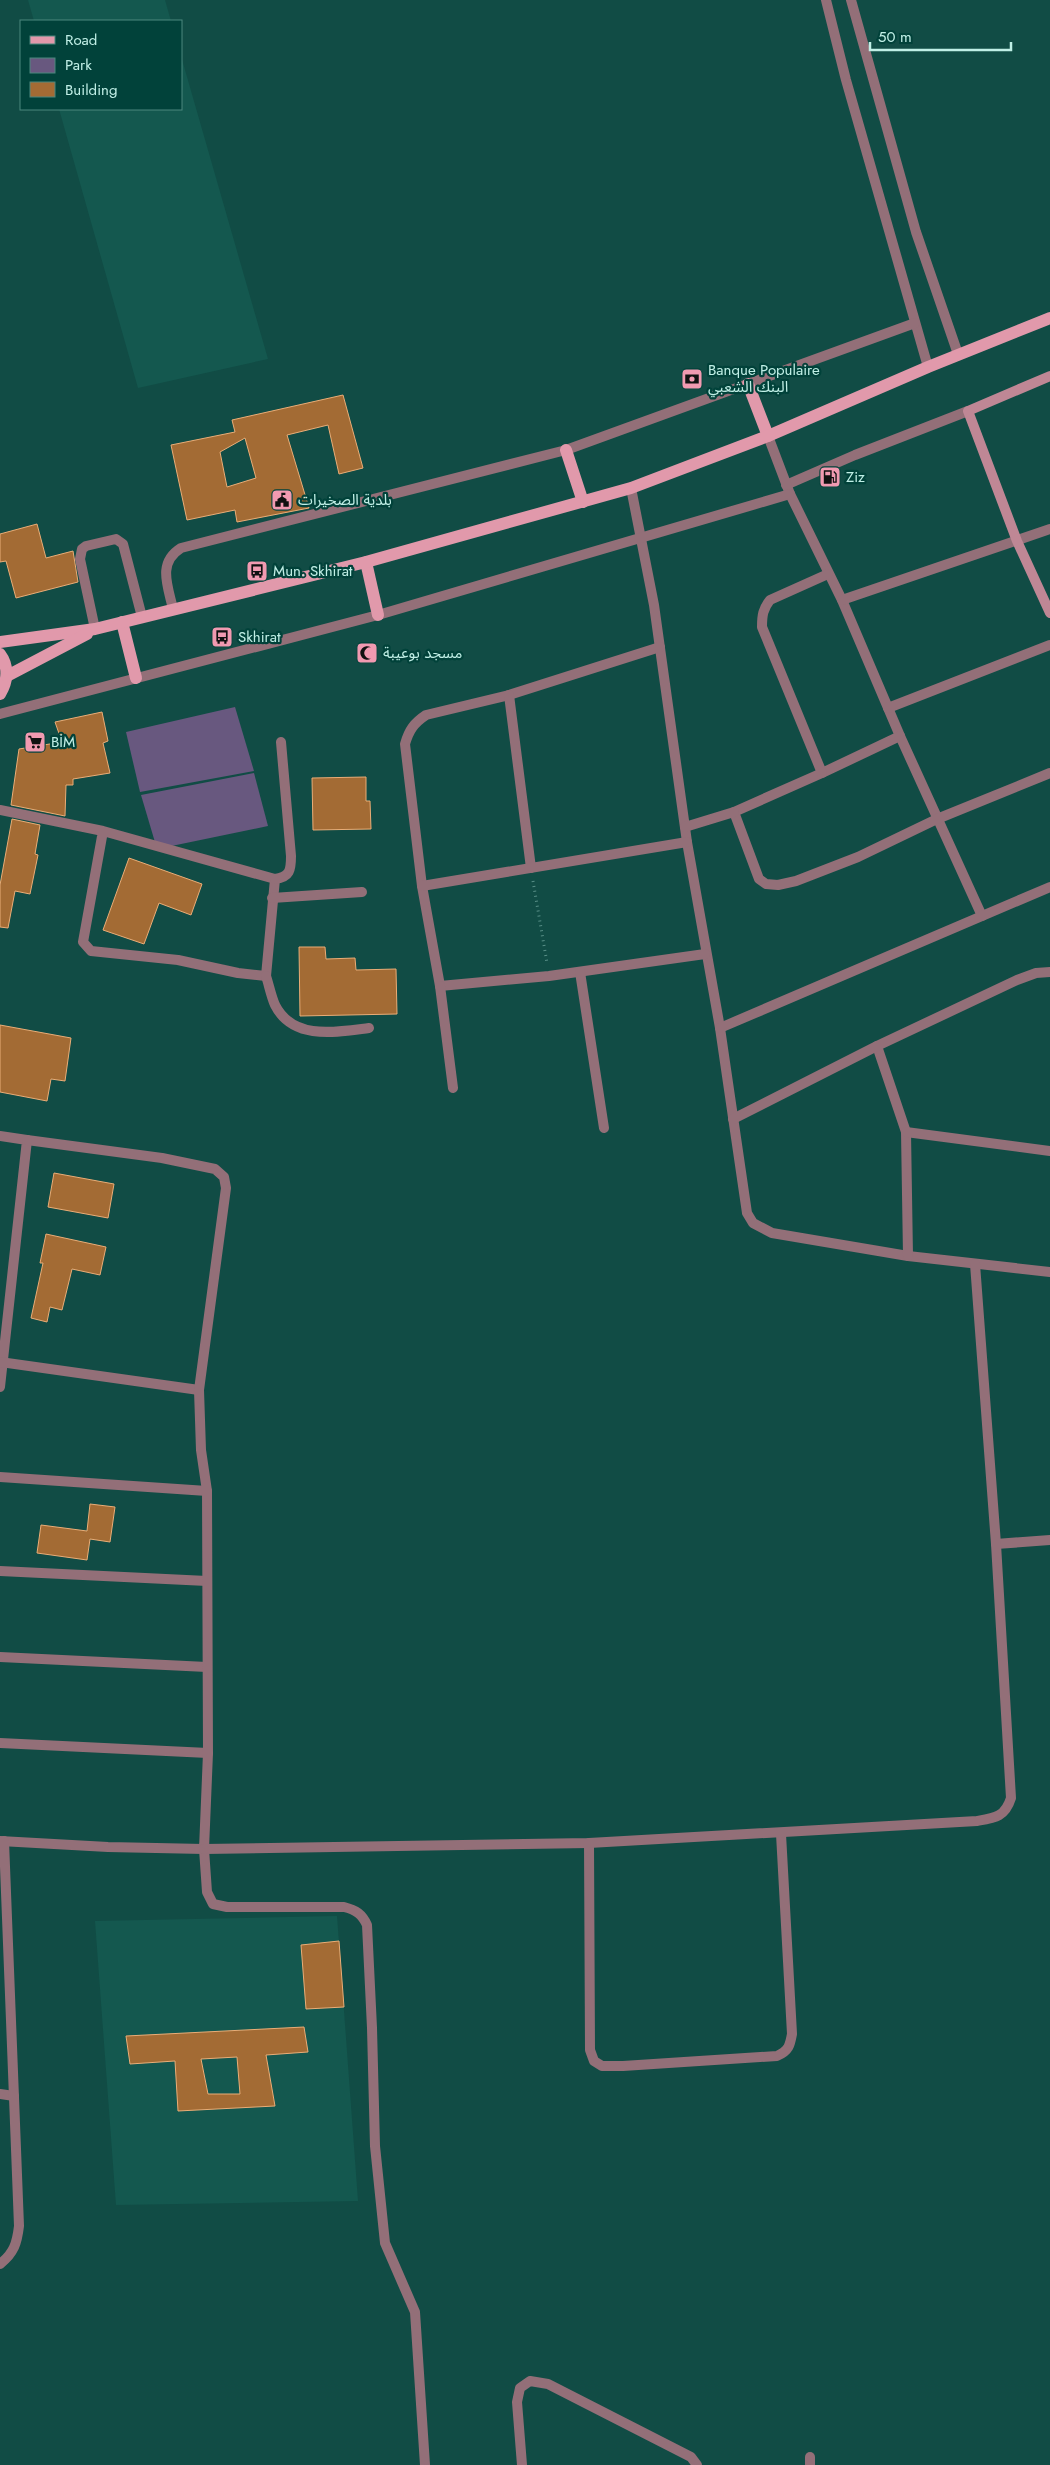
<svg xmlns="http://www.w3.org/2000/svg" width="1050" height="2465" font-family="Jost,'Noto Sans Arabic',sans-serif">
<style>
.built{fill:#14584f}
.green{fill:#68587f}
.building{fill:#a36b34;stroke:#eaad77;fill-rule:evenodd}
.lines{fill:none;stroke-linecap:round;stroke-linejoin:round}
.path{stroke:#578e86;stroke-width:3;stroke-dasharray:1 4;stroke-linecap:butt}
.lane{stroke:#936f78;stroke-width:10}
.street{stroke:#936f78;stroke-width:10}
.secondary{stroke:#bf8795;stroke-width:10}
.primary{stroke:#e199ab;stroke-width:12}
.labels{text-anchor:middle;stroke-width:4.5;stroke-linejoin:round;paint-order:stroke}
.poi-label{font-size:15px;fill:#c0efe6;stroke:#01423a;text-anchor:start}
</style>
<rect width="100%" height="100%" fill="#114c45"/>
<g class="built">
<path d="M 28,0 L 165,0 L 171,21 L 34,21 Z"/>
<path d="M 181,56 L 268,359 L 138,388 L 59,109 L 181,109 Z"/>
<path d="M 337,1916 L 358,2201 L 116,2205 L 95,1921 Z"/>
</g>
<g class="green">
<path d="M 235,707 L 254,771 L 140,792 L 126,732 Z"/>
<path d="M 254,773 L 268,826 L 157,849 L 141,795 Z"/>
</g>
<g class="building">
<path d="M 343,395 L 363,468 L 339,474 L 328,425 L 287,435 L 309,508 L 237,522 L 235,510 L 187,520 L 171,445 L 235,432 L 232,420 ZM 245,438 L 256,478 L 227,487 L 220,452 Z"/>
<path d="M 37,524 L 46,558 L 73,551 L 78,582 L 16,598 L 6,561 L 0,562 L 0,534 Z"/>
<path d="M 102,712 L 108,741 L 103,743 L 110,773 L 73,779 L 73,785 L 66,785 L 65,816 L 11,805 L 19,749 L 62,742 L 55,722 Z"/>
<path d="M 366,777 L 366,801 L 370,801 L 371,829 L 313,830 L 312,778 Z"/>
<path d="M 12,819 L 40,825 L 35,854 L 38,855 L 30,894 L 15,891 L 8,928 L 0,927 L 0,885 Z"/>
<path d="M 129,858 L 202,884 L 191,915 L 159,903 L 144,944 L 103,930 Z"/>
<path d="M 299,947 L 325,947 L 326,959 L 355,958 L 356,970 L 396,969 L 397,1014 L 300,1016 Z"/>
<path d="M 0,1025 L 71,1038 L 65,1081 L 51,1079 L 47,1101 L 0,1092 Z"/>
<path d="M 54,1173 L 114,1184 L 108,1218 L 48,1207 Z"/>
<path d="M 46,1234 L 106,1247 L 100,1275 L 72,1269 L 62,1310 L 50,1307 L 47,1322 L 31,1318 L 43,1263 L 40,1263 Z"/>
<path d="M 90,1504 L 115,1507 L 110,1542 L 90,1539 L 87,1560 L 37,1553 L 41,1525 L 87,1531 Z"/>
<path d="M 339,1941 L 344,2007 L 306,2009 L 301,1945 Z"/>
<path d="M 304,2027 L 308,2052 L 266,2055 L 275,2106 L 178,2111 L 175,2061 L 130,2064 L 126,2036 ZM 237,2057 L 240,2094 L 208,2094 L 201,2059 Z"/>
</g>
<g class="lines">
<path class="path" d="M 533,881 L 547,963"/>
<g class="lane">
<path d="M 826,0 L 846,80 L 928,367"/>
<path d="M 851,0 L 916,232 L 958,354"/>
<path d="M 786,485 L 855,455 L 968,411"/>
<path d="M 95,629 L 80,559 L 82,549 L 86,546 L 116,539 L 123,544 L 142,617"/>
<path d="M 204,1849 L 207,1892 L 213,1904 L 227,1907 L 344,1907 C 356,1910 362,1914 367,1925 L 372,2028 L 375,2146 L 385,2243 L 415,2312 L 425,2465"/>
</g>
<g class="street">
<path d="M 768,436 L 790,494 L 842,600 L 900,736 L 982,916"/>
<path d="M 631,488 L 654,605 L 687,842 L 720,1028 L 747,1213 L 753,1223 L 772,1233 L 908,1256 L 1050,1272"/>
<path d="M 842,600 L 1050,529"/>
<path d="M 173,609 C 168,586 157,563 181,548 L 566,450 L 915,323"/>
<path d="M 660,647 L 509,695 L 426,715 C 414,723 409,730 405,744 L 422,886 L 440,986 L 549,976 L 705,954"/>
<path d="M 509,695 L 531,868"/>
<path d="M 888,708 L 1050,645"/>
<path d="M 0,714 L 378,615 L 790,494"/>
<path d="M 900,736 L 822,773 L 734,812 L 759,879 L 766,884 L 778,885 L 796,881 L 858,857 L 937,819 L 1050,773"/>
<path d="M 822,773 L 762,627 C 762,615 763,609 770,600 L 828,574"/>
<path d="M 0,810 L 103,831 L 275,879 L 266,976 L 238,973 L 178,960 L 91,951 L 83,942 L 103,831"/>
<path d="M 685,827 L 734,812"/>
<path d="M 275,879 C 290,877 291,870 291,856 L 281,742"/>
<path d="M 422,886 L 687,842"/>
<path d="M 272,898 L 362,892"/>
<path d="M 580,972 L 604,1128"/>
<path d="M 266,976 C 269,985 271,996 275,1005 C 293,1041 337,1032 369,1028"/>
<path d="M 440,986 L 453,1088"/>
<path d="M 720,1028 L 1050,887"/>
<path d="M 877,1046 L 906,1132 L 908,1256"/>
<path d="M 733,1119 L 877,1046 L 1017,980 L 1036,973 L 1050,972"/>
<path d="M 906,1132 L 1050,1151"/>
<path d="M 0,1136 L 27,1140 L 0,1387"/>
<path d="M 0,1362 L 199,1390"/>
<path d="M 0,1477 L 207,1491"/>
<path d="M 996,1544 L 1050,1540"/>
<path d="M 0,1571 L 207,1581"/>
<path d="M 0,1657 L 207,1667"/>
<path d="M 0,1743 L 208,1753"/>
<path d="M 0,1841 L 108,1847 L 204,1849 L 208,1753 L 207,1491 L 201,1450 L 199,1390 L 226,1188 L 224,1177 L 215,1169 L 162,1158 L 27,1140"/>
<path d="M 589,1843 L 590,2050 L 594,2061 L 602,2066 L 623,2066 L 777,2056 C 789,2051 790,2045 792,2034 L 781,1834"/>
<path d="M 204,1849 L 589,1843 L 977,1821 C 995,1818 1005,1817 1011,1798 L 996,1544 L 975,1264"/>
<path d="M 0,2094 L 14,2096"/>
<path d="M 0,2264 C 14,2253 17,2243 19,2226 L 4,1841"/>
<path d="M 810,2457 L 810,2465"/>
<path d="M 522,2465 L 517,2402 L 520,2388 L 530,2381 L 548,2384 L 691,2457 L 697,2465"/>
</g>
<path class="secondary" d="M 1050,376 L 968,411 L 1017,541 L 1050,613"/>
<g class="primary">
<path d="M 748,384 L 768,436"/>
<path d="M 566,450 L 583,502"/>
<path d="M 366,562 L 378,615"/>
<path d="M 122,622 L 136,678"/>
<path d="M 0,642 L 95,629 L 366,562 L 631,488 L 768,436 L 928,367 L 1050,318"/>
<path d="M 0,654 C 9,666 8,681 0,694"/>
<path d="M 7,676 L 87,634"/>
</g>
</g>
<defs>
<g id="bank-square" transform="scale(1.125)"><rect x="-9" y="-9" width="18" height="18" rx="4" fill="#f19ab1" stroke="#01423a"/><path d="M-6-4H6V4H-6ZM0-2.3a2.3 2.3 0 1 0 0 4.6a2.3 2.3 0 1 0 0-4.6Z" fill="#111"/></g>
<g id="fuel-square" transform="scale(1.125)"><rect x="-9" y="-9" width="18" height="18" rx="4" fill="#f19ab1" stroke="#01423a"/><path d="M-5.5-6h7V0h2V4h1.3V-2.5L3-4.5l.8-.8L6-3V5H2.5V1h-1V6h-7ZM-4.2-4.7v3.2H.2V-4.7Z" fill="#111"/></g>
<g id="civic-square" transform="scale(1.125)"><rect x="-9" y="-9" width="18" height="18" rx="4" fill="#f19ab1" stroke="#01423a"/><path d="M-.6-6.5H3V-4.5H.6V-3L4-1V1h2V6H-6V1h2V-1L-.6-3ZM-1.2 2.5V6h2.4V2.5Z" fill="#111"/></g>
<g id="bus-square" transform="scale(1.125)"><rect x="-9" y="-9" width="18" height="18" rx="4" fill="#f19ab1" stroke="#01423a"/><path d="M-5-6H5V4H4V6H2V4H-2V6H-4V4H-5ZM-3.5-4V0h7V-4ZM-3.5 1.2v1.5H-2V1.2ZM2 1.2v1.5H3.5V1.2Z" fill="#111"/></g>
<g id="mosque-square" transform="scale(1.125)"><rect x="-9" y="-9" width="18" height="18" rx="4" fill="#f19ab1" stroke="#01423a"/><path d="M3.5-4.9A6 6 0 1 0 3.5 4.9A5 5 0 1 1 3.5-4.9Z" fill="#111"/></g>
<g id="supermarket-square" transform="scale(1.125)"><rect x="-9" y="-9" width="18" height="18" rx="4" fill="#f19ab1" stroke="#01423a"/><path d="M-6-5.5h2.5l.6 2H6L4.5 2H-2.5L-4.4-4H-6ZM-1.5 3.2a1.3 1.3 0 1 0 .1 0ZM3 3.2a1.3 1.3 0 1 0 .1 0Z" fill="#111"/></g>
</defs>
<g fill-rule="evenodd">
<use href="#bank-square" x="692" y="379"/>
<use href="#fuel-square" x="830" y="477"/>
<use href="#civic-square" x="282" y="500"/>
<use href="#bus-square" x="257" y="571"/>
<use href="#bus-square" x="222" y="637"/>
<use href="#mosque-square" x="367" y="653"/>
<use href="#supermarket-square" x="35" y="742"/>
</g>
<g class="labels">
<g class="poi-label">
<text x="708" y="375">Banque Populaire<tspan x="708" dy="17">البنك الشعبي</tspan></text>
<text x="846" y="482">Ziz</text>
<text x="298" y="505">بلدية الصخيرات</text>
<text x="273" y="576">Mun. Skhirat</text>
<text x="238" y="642">Skhirat</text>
<text x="383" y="658">مسجد بوعيبة</text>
<text x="51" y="747">BİM</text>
</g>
</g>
<rect x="20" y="20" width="162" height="90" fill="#01423a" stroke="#4d877f"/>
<rect x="30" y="36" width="25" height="8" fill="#e199ab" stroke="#4d877f"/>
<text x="65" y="45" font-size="15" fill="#c0efe6">Road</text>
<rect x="30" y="58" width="25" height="15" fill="#68587f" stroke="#4d877f"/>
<text x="65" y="70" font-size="15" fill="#c0efe6">Park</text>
<rect x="30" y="82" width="25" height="15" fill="#a36b34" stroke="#4d877f"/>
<text x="65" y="95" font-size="15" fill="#c0efe6">Building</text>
<path d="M870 42v8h141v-8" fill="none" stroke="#c0efe6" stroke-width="2.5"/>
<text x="878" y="42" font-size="15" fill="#c0efe6" stroke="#01423a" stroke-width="4" paint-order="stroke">50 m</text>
</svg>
